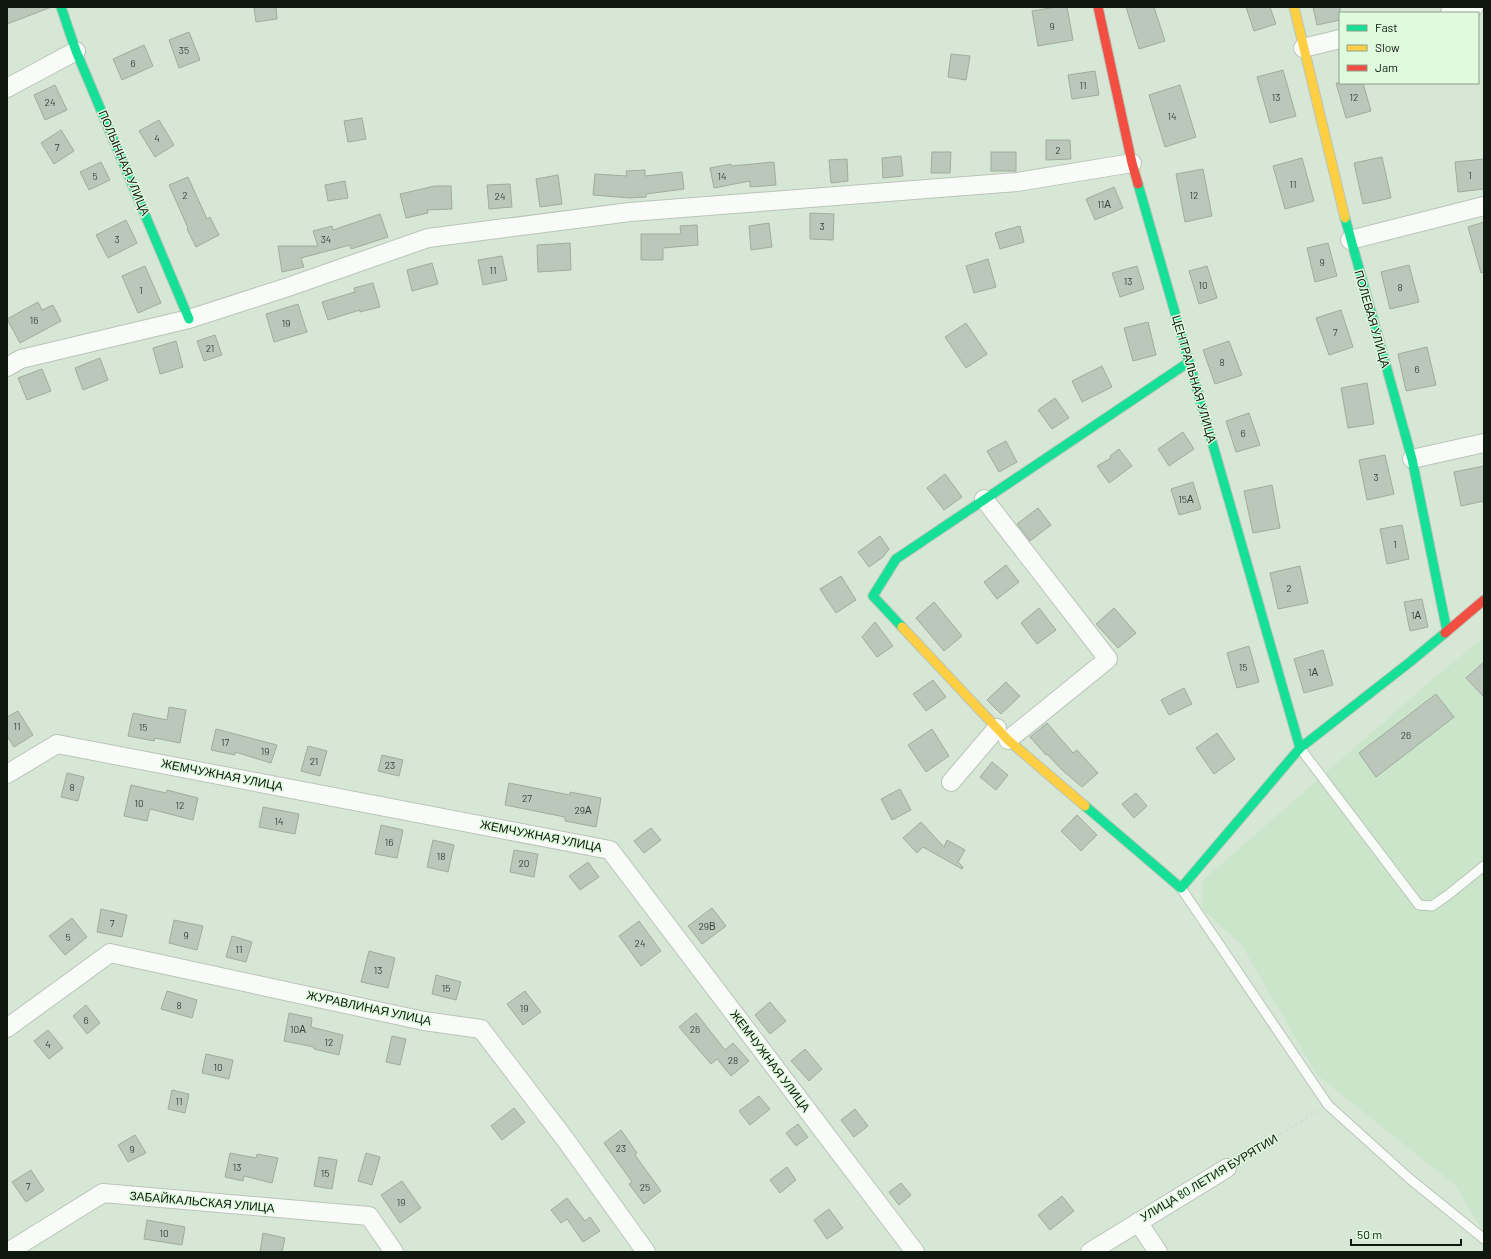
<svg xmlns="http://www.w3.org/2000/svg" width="1491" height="1259" font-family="Barlow,sans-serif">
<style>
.built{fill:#cbe5ca}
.building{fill:#bac7ba;stroke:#9fac9e}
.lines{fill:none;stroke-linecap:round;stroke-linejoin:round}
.lane-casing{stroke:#b9c5b8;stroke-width:11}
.street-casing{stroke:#b9c5b8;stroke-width:20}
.fast-casing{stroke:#b9c5b8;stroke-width:11}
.slow-casing{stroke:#b9c5b8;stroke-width:11}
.jam-casing{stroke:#b9c5b8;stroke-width:11}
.path{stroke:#d6dbd6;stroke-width:2.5;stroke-dasharray:3 3;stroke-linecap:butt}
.lane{stroke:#f9fbf9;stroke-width:9}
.street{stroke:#f9fbf9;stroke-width:18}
.fast{stroke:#16e098;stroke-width:9}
.slow{stroke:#ffcf43;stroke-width:9}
.jam{stroke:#f24e42;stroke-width:9}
.labels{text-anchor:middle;stroke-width:3;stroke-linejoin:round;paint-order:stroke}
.number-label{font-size:10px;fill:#394439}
.street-label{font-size:12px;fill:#0e180e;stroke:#dffadd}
</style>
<rect width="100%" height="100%" fill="#d7e7d6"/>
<path class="built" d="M 1484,637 L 1484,1233 L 1456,1186 L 1317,1075 L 1241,944 L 1202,909 L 1202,881 L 1435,677 Z"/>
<g class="building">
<path d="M 7,7 L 49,7 L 49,8 L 7,24 Z"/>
<path d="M 254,7 L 276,7 L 277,19 L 256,22 Z"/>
<path d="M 1056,7 L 1067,7 L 1073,40 L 1038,46 L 1032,11 Z"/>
<path d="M 1126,7 L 1154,7 L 1165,41 L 1139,49 Z"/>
<path d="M 1246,7 L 1270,7 L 1276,24 L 1254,31 Z"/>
<path d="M 1313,7 L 1340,7 L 1340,20 L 1317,25 Z"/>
<path d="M 189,32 L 200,60 L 179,68 L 169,40 Z"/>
<path d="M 144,45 L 153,66 L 122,80 L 113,59 Z"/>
<path d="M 951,54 L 970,56 L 966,80 L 948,77 Z"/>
<path d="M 1283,70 L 1296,116 L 1270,123 L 1257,77 Z"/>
<path d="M 1095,71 L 1099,95 L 1072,99 L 1068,75 Z"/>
<path d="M 1336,83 L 1363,83 L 1371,111 L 1346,118 Z"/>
<path d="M 55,85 L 67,110 L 45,120 L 34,95 Z"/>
<path d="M 1180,85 L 1196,137 L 1165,147 L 1149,95 Z"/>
<path d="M 362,118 L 366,139 L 348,142 L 344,121 Z"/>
<path d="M 159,120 L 174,145 L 155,157 L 139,131 Z"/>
<path d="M 61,130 L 74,151 L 54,164 L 41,143 Z"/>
<path d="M 1046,140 L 1070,140 L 1071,159 L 1046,160 Z"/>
<path d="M 932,152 L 951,152 L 950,173 L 931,173 Z"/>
<rect x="991" y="152" width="25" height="19"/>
<path d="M 901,156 L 903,176 L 883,178 L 882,158 Z"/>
<path d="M 1382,157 L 1391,198 L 1363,204 L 1354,163 Z"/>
<path d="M 1302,158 L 1314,201 L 1285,209 L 1273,166 Z"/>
<path d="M 847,159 L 848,181 L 831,183 L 829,160 Z"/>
<path d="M 1484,159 L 1484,189 L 1458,192 L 1455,162 Z"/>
<path d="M 101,162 L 110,180 L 89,190 L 80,172 Z"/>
<path d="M 774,162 L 776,185 L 750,187 L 750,181 L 714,188 L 710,168 L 731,164 L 731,166 Z"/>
<path d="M 1203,169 L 1212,216 L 1185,222 L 1176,174 Z"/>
<path d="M 645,170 L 645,176 L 682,172 L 684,189 L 646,194 L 646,197 L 630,198 L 593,195 L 595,174 L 627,176 L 626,171 Z"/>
<path d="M 558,175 L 562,204 L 540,207 L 536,179 Z"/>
<path d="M 188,177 L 207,219 L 210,217 L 219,235 L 196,247 L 187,229 L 188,228 L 169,185 Z"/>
<path d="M 345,181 L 348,198 L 328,201 L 325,185 Z"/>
<path d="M 510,184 L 512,207 L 489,209 L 487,185 Z"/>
<path d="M 435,186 L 451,186 L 452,209 L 427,210 L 428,213 L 406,218 L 400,194 Z"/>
<path d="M 1114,187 L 1123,208 L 1095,220 L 1086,199 Z"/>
<path d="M 810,213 L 834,214 L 833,240 L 810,239 Z"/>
<path d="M 380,214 L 388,237 L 351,249 L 350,245 L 301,258 L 304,267 L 282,272 L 278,246 L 318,246 L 313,231 L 332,226 L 333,230 Z"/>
<path d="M 126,220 L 137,243 L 108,258 L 96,235 Z"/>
<path d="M 1484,222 L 1484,272 L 1481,273 L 1468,227 Z"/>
<path d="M 769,223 L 772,247 L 751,250 L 749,226 Z"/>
<path d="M 697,225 L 698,245 L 663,248 L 663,260 L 641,260 L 641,234 L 681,234 L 680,226 Z"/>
<path d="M 1020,226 L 1024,242 L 1000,249 L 995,233 Z"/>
<path d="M 570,243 L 571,270 L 538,272 L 537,245 Z"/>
<path d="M 1328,243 L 1337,276 L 1315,282 L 1307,248 Z"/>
<path d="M 502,256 L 507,280 L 483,285 L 478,260 Z"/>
<path d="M 988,259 L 996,287 L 974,293 L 966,266 Z"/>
<path d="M 432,263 L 438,284 L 412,291 L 407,270 Z"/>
<path d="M 1409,265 L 1419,302 L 1390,309 L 1381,272 Z"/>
<path d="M 145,266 L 161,303 L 138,313 L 122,276 Z"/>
<path d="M 1137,266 L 1144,289 L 1120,297 L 1112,273 Z"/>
<path d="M 1207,266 L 1217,298 L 1199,304 L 1189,271 Z"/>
<path d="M 373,283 L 380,307 L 360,312 L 360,310 L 328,320 L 322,302 L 355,292 L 354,288 Z"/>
<path d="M 38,302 L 42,310 L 53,305 L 61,321 L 20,343 L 7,319 Z"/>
<path d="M 298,304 L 307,332 L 274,342 L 266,314 Z"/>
<path d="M 1341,310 L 1353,347 L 1329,355 L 1316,318 Z"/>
<path d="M 1148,322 L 1156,355 L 1133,361 L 1124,328 Z"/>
<path d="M 966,323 L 987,354 L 966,368 L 945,337 Z"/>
<path d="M 215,335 L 222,355 L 204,361 L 197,341 Z"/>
<path d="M 176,341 L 183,367 L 160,374 L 153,348 Z"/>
<path d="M 1229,341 L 1242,375 L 1215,384 L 1203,350 Z"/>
<path d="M 1427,347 L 1436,385 L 1406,391 L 1398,354 Z"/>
<path d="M 100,358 L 108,380 L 83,390 L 75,368 Z"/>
<path d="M 1102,366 L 1112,387 L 1082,402 L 1072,381 Z"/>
<path d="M 42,369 L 51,391 L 27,400 L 18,378 Z"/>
<path d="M 1367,383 L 1374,424 L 1348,428 L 1341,388 Z"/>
<path d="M 1055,398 L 1069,418 L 1052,429 L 1038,410 Z"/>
<path d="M 1249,413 L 1260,445 L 1236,452 L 1226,421 Z"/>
<path d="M 1183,432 L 1194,449 L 1169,466 L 1158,449 Z"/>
<path d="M 1006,441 L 1017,462 L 999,472 L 987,451 Z"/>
<path d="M 1119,449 L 1132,466 L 1109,483 L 1097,466 L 1111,458 L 1110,456 Z"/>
<path d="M 1385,455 L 1394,494 L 1367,500 L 1359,460 Z"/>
<path d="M 1484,466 L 1484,501 L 1461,506 L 1454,472 Z"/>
<path d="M 945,474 L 962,497 L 944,510 L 927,488 Z"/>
<path d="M 1193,482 L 1201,509 L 1179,515 L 1171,489 Z"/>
<path d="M 1272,485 L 1280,528 L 1253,533 L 1244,491 Z"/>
<path d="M 1038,508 L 1051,525 L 1030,541 L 1017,524 Z"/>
<path d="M 1402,525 L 1409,559 L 1387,564 L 1380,529 Z"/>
<path d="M 880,536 L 889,549 L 883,557 L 869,567 L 858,552 Z"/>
<path d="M 1006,565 L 1019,582 L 997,599 L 984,582 Z"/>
<path d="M 1300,566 L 1308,603 L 1278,609 L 1270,573 Z"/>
<path d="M 841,576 L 856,600 L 836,613 L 820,589 Z"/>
<path d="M 1422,599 L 1428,627 L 1410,631 L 1404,602 Z"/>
<path d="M 934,602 L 962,636 L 944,651 L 916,618 Z"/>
<path d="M 1039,608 L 1056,630 L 1037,644 L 1021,623 Z"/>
<path d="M 1114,608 L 1136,633 L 1118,648 L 1096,624 Z"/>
<path d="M 875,622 L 893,646 L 877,657 L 862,637 Z"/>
<path d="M 1249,646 L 1259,682 L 1237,688 L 1227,653 Z"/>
<path d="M 1323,650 L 1333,685 L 1304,693 L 1294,659 Z"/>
<path d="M 1484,662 L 1484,697 L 1466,678 Z"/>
<path d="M 933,680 L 946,697 L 926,711 L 913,694 Z"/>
<path d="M 1006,682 L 1020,696 L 1001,714 L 987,700 Z"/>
<path d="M 1184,688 L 1192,704 L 1169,715 L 1161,700 Z"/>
<path d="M 1436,694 L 1454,717 L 1376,777 L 1359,753 Z"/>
<path d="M 169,707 L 186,710 L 180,743 L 155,738 L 154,741 L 128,736 L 133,713 L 167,720 Z"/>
<path d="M 18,711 L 33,735 L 14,747 L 7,736 L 7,717 Z"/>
<path d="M 1047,723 L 1073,753 L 1077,750 L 1098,773 L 1082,787 L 1062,770 L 1047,754 L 1046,755 L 1030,737 Z"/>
<path d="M 216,729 L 277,745 L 271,763 L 235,752 L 235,755 L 211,750 Z"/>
<path d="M 932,729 L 949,756 L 926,772 L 908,745 Z"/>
<path d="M 1217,733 L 1235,759 L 1214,774 L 1196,748 Z"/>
<path d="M 308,746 L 327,751 L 320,776 L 301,771 Z"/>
<path d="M 382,755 L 403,760 L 399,776 L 378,771 Z"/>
<path d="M 992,762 L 1008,775 L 996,790 L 980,777 Z"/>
<path d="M 67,773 L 84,777 L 78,801 L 61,797 Z"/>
<path d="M 509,783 L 570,795 L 570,792 L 601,798 L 596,827 L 565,821 L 565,817 L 505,805 Z"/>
<path d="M 131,785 L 166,793 L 167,790 L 198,798 L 193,820 L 150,809 L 147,821 L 124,816 Z"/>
<path d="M 900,789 L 911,810 L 892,820 L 881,799 Z"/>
<path d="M 1136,793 L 1147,806 L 1134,818 L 1122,804 Z"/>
<path d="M 263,807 L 299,814 L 295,834 L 259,827 Z"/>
<path d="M 1077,815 L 1097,835 L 1081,851 L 1061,831 Z"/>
<path d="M 921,822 L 944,847 L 947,840 L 965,850 L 958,862 L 963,867 L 962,869 L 923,847 L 917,853 L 903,838 Z"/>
<path d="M 381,825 L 403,830 L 397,858 L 375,854 Z"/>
<path d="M 651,828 L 661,840 L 644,853 L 634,841 Z"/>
<path d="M 433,840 L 454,845 L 448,872 L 427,867 Z"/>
<path d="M 514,850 L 538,854 L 534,877 L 510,872 Z"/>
<path d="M 588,862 L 599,877 L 580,890 L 569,876 Z"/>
<path d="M 712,908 L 726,926 L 702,944 L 688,926 Z"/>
<path d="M 101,909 L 127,915 L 122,937 L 97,932 Z"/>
<path d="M 72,918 L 87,937 L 65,955 L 49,936 Z"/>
<path d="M 174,920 L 203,926 L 197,950 L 169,943 Z"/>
<path d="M 639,921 L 661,951 L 641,966 L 619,936 Z"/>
<path d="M 232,936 L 252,942 L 246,962 L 226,957 Z"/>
<path d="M 369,951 L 395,958 L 388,988 L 361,982 Z"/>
<path d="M 436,975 L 461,982 L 456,1000 L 432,994 Z"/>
<path d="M 167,991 L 197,1000 L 192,1018 L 161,1009 Z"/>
<path d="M 525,991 L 541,1012 L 523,1025 L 507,1004 Z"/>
<path d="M 770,1002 L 786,1021 L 770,1034 L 755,1015 Z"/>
<path d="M 86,1005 L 100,1023 L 87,1034 L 73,1016 Z"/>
<path d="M 289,1013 L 312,1018 L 311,1027 L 343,1035 L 339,1055 L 314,1049 L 314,1047 L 284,1041 Z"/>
<path d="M 696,1013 L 725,1050 L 733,1043 L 749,1061 L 731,1076 L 717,1059 L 711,1064 L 679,1027 Z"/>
<path d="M 48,1030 L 63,1048 L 49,1059 L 34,1041 Z"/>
<path d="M 392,1036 L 406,1039 L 400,1065 L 386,1062 Z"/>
<path d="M 805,1049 L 822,1069 L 809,1081 L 791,1061 Z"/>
<path d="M 206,1054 L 233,1060 L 229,1079 L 202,1073 Z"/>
<path d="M 172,1090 L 189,1094 L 185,1113 L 168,1109 Z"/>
<path d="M 759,1096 L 770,1109 L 750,1125 L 739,1111 Z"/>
<path d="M 514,1108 L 525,1122 L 502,1140 L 491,1126 Z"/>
<path d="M 855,1109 L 868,1126 L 854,1137 L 841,1120 Z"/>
<path d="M 798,1124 L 808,1137 L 796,1146 L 786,1133 Z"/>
<path d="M 621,1130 L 637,1153 L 635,1155 L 661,1191 L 644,1204 L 629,1184 L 632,1182 L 604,1143 Z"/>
<path d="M 135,1135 L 146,1153 L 128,1162 L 118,1145 Z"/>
<path d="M 230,1153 L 256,1158 L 257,1154 L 278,1158 L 272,1183 L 244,1176 L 243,1181 L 225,1177 Z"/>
<path d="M 366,1153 L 380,1157 L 372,1185 L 358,1181 Z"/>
<path d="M 319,1157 L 337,1160 L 332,1189 L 314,1186 Z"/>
<path d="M 787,1167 L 796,1180 L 780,1193 L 770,1180 Z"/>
<path d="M 31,1170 L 44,1190 L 26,1202 L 12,1182 Z"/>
<path d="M 402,1181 L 421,1208 L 400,1223 L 381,1195 Z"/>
<path d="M 901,1183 L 911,1195 L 899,1205 L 889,1192 Z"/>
<path d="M 1062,1196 L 1074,1211 L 1050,1230 L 1038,1215 Z"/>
<path d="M 567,1198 L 585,1221 L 590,1217 L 600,1231 L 583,1242 L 567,1219 L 561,1223 L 551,1210 Z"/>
<path d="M 829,1209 L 843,1228 L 827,1239 L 814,1220 Z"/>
<path d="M 147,1220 L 185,1227 L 182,1245 L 144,1239 Z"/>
<path d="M 263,1233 L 285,1238 L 282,1252 L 260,1252 Z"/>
</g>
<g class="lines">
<g class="lane-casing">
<g id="lane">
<path d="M 1300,748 L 1419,905 L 1432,906 L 1448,895 L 1484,866"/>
<path d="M 1181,888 L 1328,1105 L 1410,1179 L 1484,1239"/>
</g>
</g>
<g class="street-casing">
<g id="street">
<path d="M 1450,13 L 1474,7"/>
<path d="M 1303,48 L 1340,39"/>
<path d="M 7,88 L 76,51"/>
<path d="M 1350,240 L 1484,206"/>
<path d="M 7,367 L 21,359 L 189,319 L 288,287 L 428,238 L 630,212 L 1017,182 L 1132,163"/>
<path d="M 1412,459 L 1484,443"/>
<path d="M 984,499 L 1108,659 L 1008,740"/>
<path d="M 7,774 L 57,744 L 610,850 L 915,1252"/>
<path d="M 951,782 L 997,728"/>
<path d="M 7,1028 L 110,953 L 424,1021 L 481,1029 L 565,1139 L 646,1252"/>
<path d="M 1138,1222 L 1158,1252"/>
<path d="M 8,1252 L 103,1193 L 369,1216 L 394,1252"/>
<path d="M 1090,1252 L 1227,1168"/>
</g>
</g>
<g class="fast-casing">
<g id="fast">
<path d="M 61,7 L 76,51 L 189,319"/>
<path d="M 1138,184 L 1300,748"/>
<path d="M 1345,218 L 1412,459 L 1447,631"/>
<path d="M 902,627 L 873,596 L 896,559 L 1189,362"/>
<path d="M 1085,806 L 1181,888 L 1300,748 L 1410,662 L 1445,633"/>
</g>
</g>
<g class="slow-casing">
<g id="slow">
<path d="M 1294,7 L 1345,218"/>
<path d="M 902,627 L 1008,740 L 1085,806"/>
</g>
</g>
<g class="jam-casing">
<g id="jam">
<path d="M 1098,7 L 1132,163 L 1138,184"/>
<path d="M 1445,633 L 1484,600"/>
</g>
</g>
<path class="path" d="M 1239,1160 L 1318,1111"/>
<use href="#lane" class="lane"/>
<use href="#street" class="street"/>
<use href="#fast" class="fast"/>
<use href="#slow" class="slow"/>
<use href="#jam" class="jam"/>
</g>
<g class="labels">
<g class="number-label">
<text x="1052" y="30">9</text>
<text x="184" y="54">35</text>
<text x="133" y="67">6</text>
<text x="1083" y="89">11</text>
<text x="1276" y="101">13</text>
<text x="1354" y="101">12</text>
<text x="50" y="106">24</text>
<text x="1172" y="120">14</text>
<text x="157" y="142">4</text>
<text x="57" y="151">7</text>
<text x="1058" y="154">2</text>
<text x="1470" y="179">1</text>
<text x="95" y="180">5</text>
<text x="722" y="180">14</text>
<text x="1293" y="188">11</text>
<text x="185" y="199">2</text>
<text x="1194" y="199">12</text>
<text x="500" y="200">24</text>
<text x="1104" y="208">11А</text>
<text x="822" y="230">3</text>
<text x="117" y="243">3</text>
<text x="326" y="243">34</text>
<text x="1322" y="266">9</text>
<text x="493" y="274">11</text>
<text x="1128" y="285">13</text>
<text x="1203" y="289">10</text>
<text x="1400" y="291">8</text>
<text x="141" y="294">1</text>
<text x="34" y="324">16</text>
<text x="286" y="327">19</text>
<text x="1335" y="336">7</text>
<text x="210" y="352">21</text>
<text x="1222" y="366">8</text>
<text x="1417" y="373">6</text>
<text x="1243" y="437">6</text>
<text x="1376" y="481">3</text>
<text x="1186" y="503">15А</text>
<text x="1395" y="548">1</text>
<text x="1289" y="592">2</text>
<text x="1416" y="619">1А</text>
<text x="1243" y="671">15</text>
<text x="1313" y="676">1А</text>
<text x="17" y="730">11</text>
<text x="143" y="731">15</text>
<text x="1406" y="739">26</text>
<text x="225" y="746">17</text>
<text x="265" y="755">19</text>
<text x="314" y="765">21</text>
<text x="390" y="769">23</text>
<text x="72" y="791">8</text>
<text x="527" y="802">27</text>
<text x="139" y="807">10</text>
<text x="180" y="809">12</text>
<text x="583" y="814">29А</text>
<text x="279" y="825">14</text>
<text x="389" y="846">16</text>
<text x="441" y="860">18</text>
<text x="524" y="867">20</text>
<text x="112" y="927">7</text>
<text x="707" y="930">29В</text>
<text x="186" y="939">9</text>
<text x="68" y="941">5</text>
<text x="640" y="947">24</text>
<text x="239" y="953">11</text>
<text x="378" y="974">13</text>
<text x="446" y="992">15</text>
<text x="179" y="1009">8</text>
<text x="524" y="1012">19</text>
<text x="86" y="1024">6</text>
<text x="298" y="1033">10А</text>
<text x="695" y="1033">26</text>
<text x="329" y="1046">12</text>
<text x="48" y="1048">4</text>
<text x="733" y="1064">28</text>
<text x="218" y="1071">10</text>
<text x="179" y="1105">11</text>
<text x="621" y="1152">23</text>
<text x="132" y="1153">9</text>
<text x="237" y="1171">13</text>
<text x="325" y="1177">15</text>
<text x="28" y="1190">7</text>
<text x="645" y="1191">25</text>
<text x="401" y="1206">19</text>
<text x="164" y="1237">10</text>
</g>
<g class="street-label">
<text transform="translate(124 163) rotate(67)" y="4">ПОЛЫННАЯ УЛИЦА</text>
<text transform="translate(1372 319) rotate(74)" y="4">ПОЛЕВАЯ УЛИЦА</text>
<text transform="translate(1194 379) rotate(74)" y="4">ЦЕНТРАЛЬНАЯ УЛИЦА</text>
<text transform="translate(222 775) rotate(11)" y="4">ЖЕМЧУЖНАЯ УЛИЦА</text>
<text transform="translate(541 836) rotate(11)" y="4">ЖЕМЧУЖНАЯ УЛИЦА</text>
<text transform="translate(369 1008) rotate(12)" y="4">ЖУРАВЛИНАЯ УЛИЦА</text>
<text transform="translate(770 1061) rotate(53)" y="4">ЖЕМЧУЖНАЯ УЛИЦА</text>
<text transform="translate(1209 1178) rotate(-31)" y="4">УЛИЦА 80 ЛЕТИЯ БУРЯТИИ</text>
<text transform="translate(202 1202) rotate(5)" y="4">ЗАБАЙКАЛЬСКАЯ УЛИЦА</text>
</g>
</g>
<rect width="1491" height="1259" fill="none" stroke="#0e180e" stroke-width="16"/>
<rect x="1339" y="12" width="140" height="72" fill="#dffadd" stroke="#8ba08a"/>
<rect x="1347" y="25" width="20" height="6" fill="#16e098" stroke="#8ba08a"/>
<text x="1375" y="32" font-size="12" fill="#0e180e">Fast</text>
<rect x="1347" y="45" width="20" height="6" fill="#ffcf43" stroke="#8ba08a"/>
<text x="1375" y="52" font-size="12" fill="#0e180e">Slow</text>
<rect x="1347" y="65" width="20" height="6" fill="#f24e42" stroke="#8ba08a"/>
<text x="1375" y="72" font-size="12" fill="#0e180e">Jam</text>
<path d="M1351 1239v6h110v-6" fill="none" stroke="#0e180e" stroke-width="2"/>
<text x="1357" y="1239" font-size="12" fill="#0e180e" stroke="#dffadd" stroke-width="3" paint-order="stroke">50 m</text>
</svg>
